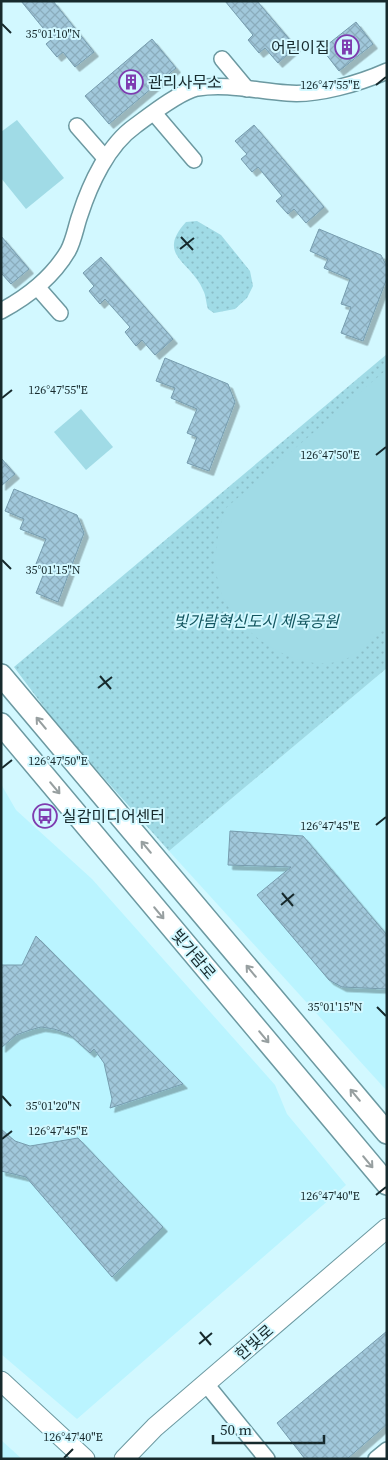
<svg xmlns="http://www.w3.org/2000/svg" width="388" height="1460" font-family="'Source Serif 4','Noto Sans KR',serif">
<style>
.built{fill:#baf4ff}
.park{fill:url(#park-dots)}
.pitch{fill:#a0dbe6}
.building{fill:url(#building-cross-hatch);stroke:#769cae;filter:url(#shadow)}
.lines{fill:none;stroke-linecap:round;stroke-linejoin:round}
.minor-casing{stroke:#6c99a1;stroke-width:18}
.tertiary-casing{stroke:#6c99a1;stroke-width:21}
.secondary-casing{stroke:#6c99a1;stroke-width:24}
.minor{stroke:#fff;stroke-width:15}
.tertiary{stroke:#fff;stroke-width:19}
.secondary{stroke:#fff;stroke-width:21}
.oneway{stroke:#979fa0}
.ticks{fill:none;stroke:#172a2d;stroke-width:2}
.labels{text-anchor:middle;stroke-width:4;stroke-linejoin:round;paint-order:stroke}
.poi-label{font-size:16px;fill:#172a2d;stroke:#d2f8ff;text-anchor:start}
.park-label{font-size:16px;font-style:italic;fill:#135660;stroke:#d2f8ff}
.street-label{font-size:16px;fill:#172a2d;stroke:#d2f8ff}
.ticks-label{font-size:12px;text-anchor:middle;fill:#172a2d;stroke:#d2f8ff;stroke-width:4;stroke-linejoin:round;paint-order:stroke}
</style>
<defs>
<pattern id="park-dots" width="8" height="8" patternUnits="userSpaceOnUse" patternTransform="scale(1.25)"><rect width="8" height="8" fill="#a0dbe6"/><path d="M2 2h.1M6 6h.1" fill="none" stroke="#89bcc6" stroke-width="1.8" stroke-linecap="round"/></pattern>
<pattern id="building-cross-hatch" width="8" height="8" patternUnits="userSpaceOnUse" patternTransform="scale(1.25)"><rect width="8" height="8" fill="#a1c8db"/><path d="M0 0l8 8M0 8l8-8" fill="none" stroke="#8aacbc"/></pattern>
<filter id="shadow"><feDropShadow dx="4.5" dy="4.5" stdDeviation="0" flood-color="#0004"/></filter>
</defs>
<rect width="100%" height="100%" fill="#d2f8ff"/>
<g class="built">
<path d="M 387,668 L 387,1091 L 169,851 Z"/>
<path d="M 1,784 L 16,810 L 92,879 L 275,1085 L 287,1114 L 346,1185 L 77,1419 L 1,1354 Z"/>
<path d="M 1,1440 L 22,1459 L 1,1459 Z"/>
</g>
<g class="park">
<path d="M 197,221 L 221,235 L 250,271 L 253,286 L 247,298 L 235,309 L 214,313 L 208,309 C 206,303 206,295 203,290 C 192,262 155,256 186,222 Z"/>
<path d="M 387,354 L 387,668 L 169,851 L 61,730 L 14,667 Z"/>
</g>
<g class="pitch">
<path d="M 17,120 L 64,178 L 26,209 L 1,178 L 1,132 Z"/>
<path d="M 387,369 L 387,625 C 376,634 358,654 346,659 C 301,678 234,632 220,590 C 212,564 216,533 226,508 Z"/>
<path d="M 81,409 L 113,447 L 86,470 L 54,432 Z"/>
</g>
<g class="building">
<path d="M 21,1 L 53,1 L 94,52 L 75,67 L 63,52 L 57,57 L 46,44 L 52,39 Z"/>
<path d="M 225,1 L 257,1 L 296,47 L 278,63 L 265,48 L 259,53 L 248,40 L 253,35 Z"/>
<path d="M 356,22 L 373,44 L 339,71 L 322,49 Z"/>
<path d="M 152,39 L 176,68 L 109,124 L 85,96 Z"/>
<path d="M 254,125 L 324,207 L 306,223 L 294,209 L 288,214 L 276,201 L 282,196 L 258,167 L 252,172 L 241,159 L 247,154 L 235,141 Z"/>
<path d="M 319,229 L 381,255 L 387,267 L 387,278 L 363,341 L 341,333 L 351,307 L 341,304 L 350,279 L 324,268 L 328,259 L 310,251 Z"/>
<path d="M 1,236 L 29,269 L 11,284 L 1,273 Z"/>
<path d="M 101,257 L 173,339 L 155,355 L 142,340 L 136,346 L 125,332 L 130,327 L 105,299 L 100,304 L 89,291 L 94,286 L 83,273 Z"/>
<path d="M 165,358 L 228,384 L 235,402 L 209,471 L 187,463 L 197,437 L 187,433 L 197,409 L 171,398 L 175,388 L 156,381 Z"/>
<path d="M 1,458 L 15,474 L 1,486 Z"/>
<path d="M 14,489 L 77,515 L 84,533 L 58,602 L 36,593 L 46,568 L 36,564 L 46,539 L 20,529 L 24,519 L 5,511 Z"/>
<path d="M 230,831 L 303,836 L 387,935 L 387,989 L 342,987 L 329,980 L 257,895 L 291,867 L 228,865 Z"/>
<path d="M 36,936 L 183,1084 L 110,1108 L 112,1099 L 104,1063 L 94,1049 L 90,1053 L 69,1034 L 54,1029 L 41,1027 L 30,1030 L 16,1035 L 1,1048 L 1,965 L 22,965 Z"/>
<path d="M 1,1129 L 15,1141 L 30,1146 L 78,1138 L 163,1227 L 112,1277 L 26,1177 L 1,1171 Z"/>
<path d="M 387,1331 L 387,1424 L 347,1459 L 305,1459 L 277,1423 Z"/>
</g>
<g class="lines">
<g class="minor-casing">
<g id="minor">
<path d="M 222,59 L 247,89"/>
<path d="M 154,113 L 194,160"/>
<path d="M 77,126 L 105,158"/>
<path d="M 38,288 L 60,313"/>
<path d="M 1,311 C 29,296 52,278 68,251 C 74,240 76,226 80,215 C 90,184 108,145 135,126 C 150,115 179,92 197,88 C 227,83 257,91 287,93 C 317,96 360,83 387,71"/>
<path d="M 206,1384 L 267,1459"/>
<path d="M 376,1459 L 387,1450"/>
</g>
</g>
<g class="tertiary-casing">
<g id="tertiary">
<path d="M 1,1381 L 85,1459"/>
<path d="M 124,1459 L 155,1427 L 387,1228"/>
</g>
</g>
<g class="secondary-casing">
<g id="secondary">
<path d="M 1,675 L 387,1133"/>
<path d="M 1,724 L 387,1184"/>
</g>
</g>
<use href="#minor" class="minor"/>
<use href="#tertiary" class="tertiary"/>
<use href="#secondary" class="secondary"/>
</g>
<defs><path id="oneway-shaft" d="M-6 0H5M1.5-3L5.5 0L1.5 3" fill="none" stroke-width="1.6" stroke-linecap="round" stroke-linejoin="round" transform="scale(1.25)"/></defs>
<g class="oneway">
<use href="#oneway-shaft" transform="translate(41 723) rotate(-130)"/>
<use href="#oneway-shaft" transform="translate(55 788) rotate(50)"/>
<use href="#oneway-shaft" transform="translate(146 847) rotate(-130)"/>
<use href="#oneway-shaft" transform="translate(159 913) rotate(50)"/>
<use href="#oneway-shaft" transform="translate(251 971) rotate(-130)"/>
<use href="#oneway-shaft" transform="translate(264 1037) rotate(50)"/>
<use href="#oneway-shaft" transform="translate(355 1095) rotate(-130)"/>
<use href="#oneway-shaft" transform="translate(368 1162) rotate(50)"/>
</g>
<path class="ticks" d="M 2,24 L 11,33M 376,85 L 386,77M 181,237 L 193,250M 180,249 L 194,238M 2,398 L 12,390M 376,455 L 386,447M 2,560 L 11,569M 100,676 L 111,689M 98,688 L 112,677M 2,768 L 12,760M 376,825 L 386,817M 282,893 L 293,906M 281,905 L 294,894M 377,1007 L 386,1016M 2,1096 L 11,1106M 2,1139 L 12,1131M 376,1195 L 386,1187M 200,1332 L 211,1345M 199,1344 L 212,1333M 64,1458 L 73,1449"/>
<defs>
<g id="building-ring" transform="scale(1.25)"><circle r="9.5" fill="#d2f8ff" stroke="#7e3cb0" stroke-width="1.5"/><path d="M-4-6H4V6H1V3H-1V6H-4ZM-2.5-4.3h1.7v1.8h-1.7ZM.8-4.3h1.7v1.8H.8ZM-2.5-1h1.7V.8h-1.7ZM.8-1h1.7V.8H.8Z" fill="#7e3cb0"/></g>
<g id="bus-ring" transform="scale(1.25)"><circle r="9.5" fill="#d2f8ff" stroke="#7e3cb0" stroke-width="1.5"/><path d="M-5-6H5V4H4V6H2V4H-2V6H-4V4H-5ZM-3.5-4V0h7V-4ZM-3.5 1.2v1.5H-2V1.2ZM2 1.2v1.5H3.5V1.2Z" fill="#7e3cb0"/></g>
</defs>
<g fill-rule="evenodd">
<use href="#building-ring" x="347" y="47"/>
<use href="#building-ring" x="131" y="82"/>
<use href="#bus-ring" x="45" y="816"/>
</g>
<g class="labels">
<g class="poi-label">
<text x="330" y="53" text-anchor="end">어린이집</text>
<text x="148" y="88">관리사무소</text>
<text x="62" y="822">실감미디어센터</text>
</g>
<g class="park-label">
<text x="256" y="627">빛가람혁신도시 체육공원</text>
</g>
<g class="street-label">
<text transform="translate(194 954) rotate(50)" y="6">빛가람로</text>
<text transform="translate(254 1342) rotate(-41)" y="6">한빛로</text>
</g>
</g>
<g class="ticks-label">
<text x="53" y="38">35°01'10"N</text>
<text x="330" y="89">126°47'55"E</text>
<text x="58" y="394">126°47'55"E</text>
<text x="330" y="459">126°47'50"E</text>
<text x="53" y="574">35°01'15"N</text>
<text x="58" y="765">126°47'50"E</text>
<text x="330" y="830">126°47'45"E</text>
<text x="335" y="1011">35°01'15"N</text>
<text x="53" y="1110">35°01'20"N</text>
<text x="58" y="1135">126°47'45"E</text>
<text x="330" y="1200">126°47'40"E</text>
<text x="73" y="1441">126°47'40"E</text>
</g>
<rect width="388" height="1460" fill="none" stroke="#172a2d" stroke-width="5"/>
<path d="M213 1435v8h111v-8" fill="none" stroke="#172a2d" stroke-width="2.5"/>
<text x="220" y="1435" font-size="15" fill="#172a2d" stroke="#d2f8ff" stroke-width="4" paint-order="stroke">50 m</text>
</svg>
